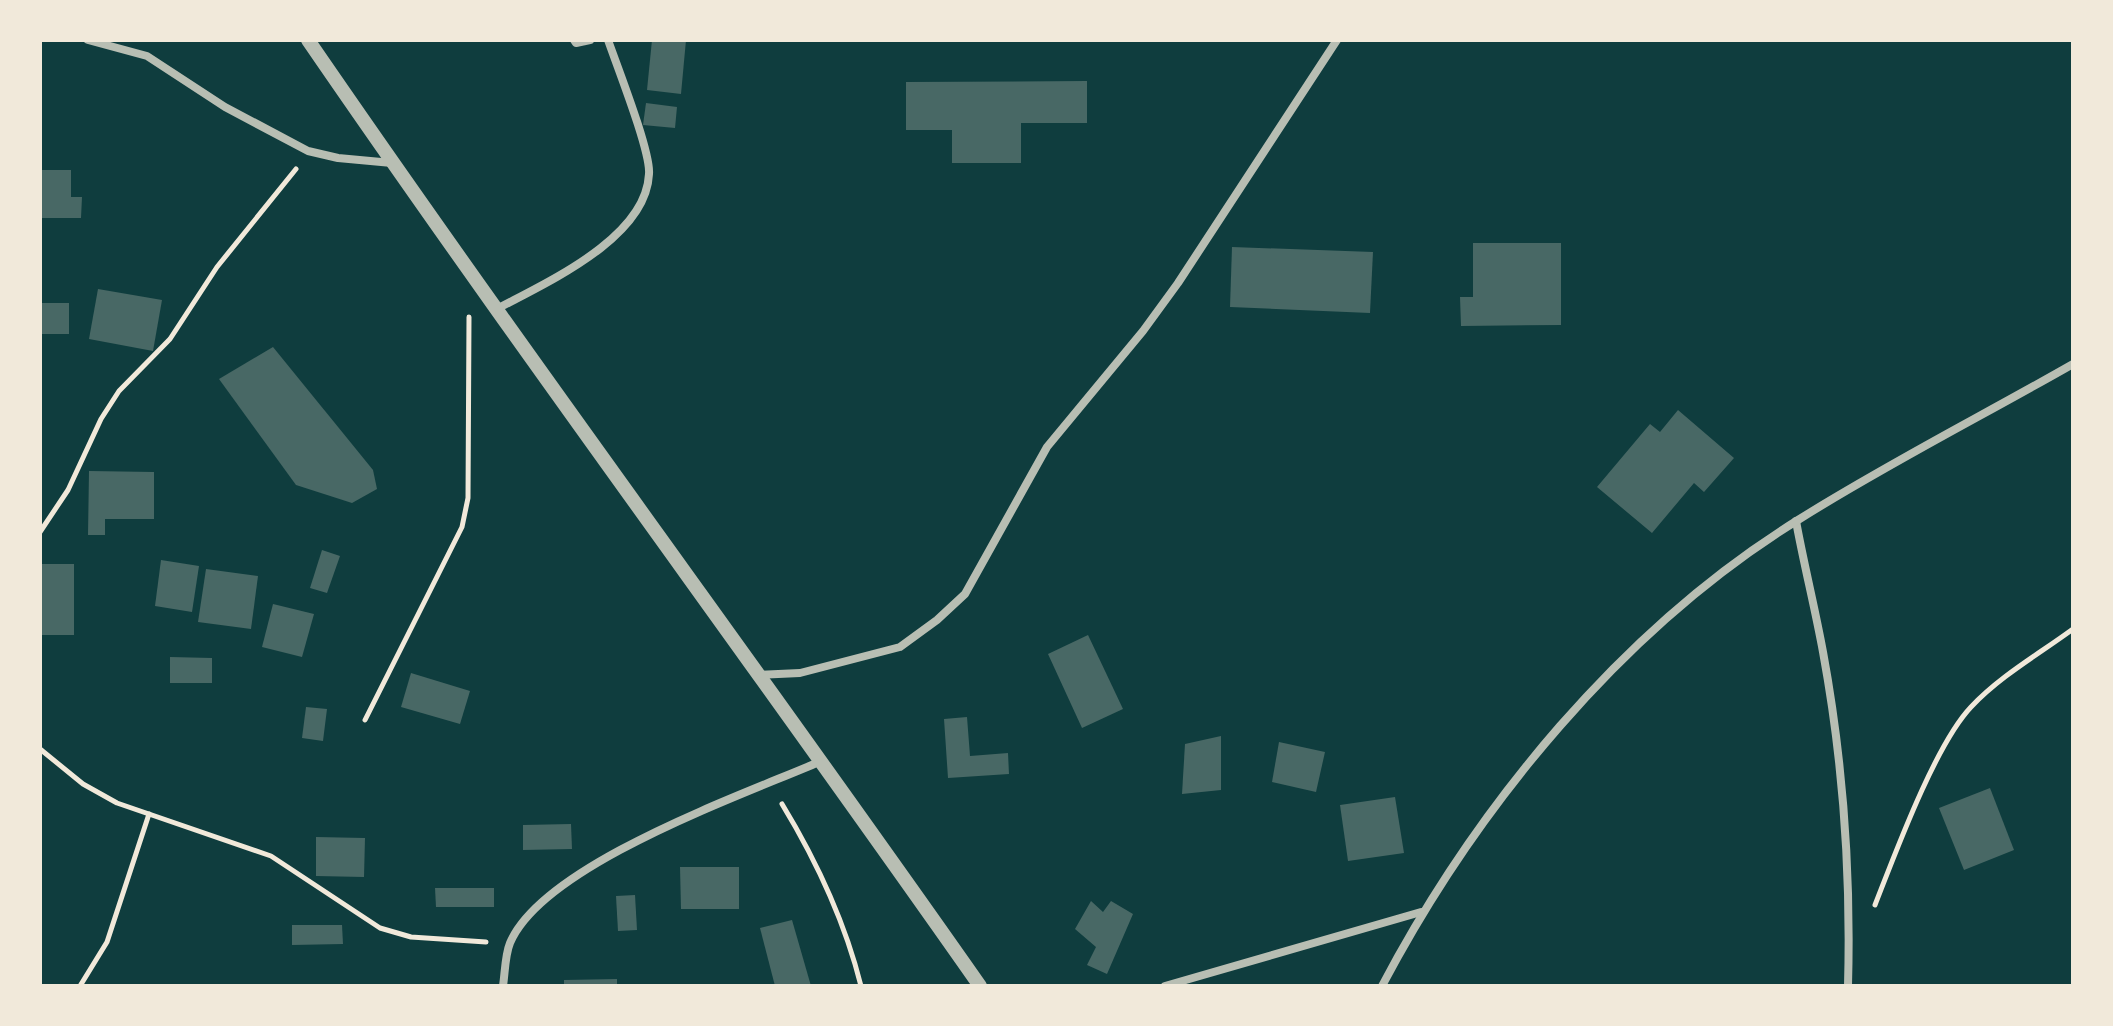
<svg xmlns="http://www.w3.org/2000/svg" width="2113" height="1026" font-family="Karla,sans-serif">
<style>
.building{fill:#486865}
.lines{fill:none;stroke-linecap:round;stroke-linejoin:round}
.path{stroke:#f1e9da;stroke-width:5}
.minor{stroke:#b8beb3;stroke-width:8}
.tertiary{stroke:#b8beb3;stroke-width:14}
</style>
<rect width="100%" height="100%" fill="#0f3d3e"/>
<g class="building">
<path d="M 652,40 L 686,40 L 681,94 L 647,90 Z"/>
<path d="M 1087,81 L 1087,123 L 1021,123 L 1021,163 L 952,163 L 952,130 L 906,130 L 906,82 Z"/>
<path d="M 646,103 L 677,107 L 675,128 L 643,125 Z"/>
<path d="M 40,170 L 71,170 L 71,197 L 82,197 L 81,218 L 40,218 Z"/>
<path d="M 1473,243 L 1561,243 L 1561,325 L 1461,326 L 1460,297 L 1473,297 Z"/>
<path d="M 1232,247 L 1373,252 L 1370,313 L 1230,307 Z"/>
<path d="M 98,289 L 162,300 L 153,351 L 89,339 Z"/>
<rect x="40" y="303" width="29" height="31"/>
<path d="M 273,347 L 373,470 L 377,489 L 352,503 L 296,485 L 219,379 Z"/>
<path d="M 1678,410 L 1734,458 L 1704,492 L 1694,483 L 1652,533 L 1597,487 L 1650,424 L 1660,432 Z"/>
<path d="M 89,471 L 154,472 L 154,519 L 105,519 L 105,535 L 88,535 Z"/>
<path d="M 322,550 L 340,556 L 327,593 L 310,588 Z"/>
<path d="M 161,560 L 199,566 L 192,612 L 155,606 Z"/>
<rect x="40" y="564" width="34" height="71"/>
<path d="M 206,569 L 258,576 L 251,629 L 198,622 Z"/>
<path d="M 273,604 L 314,614 L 302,657 L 262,647 Z"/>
<path d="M 1088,635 L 1123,709 L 1082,728 L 1048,654 Z"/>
<path d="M 170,657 L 212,658 L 212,683 L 170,683 Z"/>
<path d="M 411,673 L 470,691 L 460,724 L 401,707 Z"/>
<path d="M 306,707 L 327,709 L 323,741 L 302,738 Z"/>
<path d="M 967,717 L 970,756 L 1008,753 L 1009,774 L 948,778 L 944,719 Z"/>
<path d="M 1221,736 L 1221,790 L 1182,794 L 1185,744 Z"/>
<path d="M 1279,742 L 1325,752 L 1316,792 L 1272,782 Z"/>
<path d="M 1990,788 L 2014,850 L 1964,870 L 1939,808 Z"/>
<path d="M 1395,797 L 1404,853 L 1348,861 L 1340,805 Z"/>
<path d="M 571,824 L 572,849 L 523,850 L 523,825 Z"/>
<path d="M 316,837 L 365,838 L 364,877 L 316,876 Z"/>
<path d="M 680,867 L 739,867 L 739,909 L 681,909 Z"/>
<path d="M 435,888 L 494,888 L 494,907 L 436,907 Z"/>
<path d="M 635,895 L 637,930 L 618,931 L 616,896 Z"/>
<path d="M 1091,901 L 1103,912 L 1111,901 L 1133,914 L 1107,974 L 1087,965 L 1096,947 L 1075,929 Z"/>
<path d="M 792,920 L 811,986 L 775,986 L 760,928 Z"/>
<path d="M 292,925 L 342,925 L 343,944 L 292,945 Z"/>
<path d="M 617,979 L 617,986 L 564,986 L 564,980 Z"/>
</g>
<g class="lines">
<g class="path">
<path d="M 40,532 L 68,490 L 101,419 L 119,391 L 170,339 L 217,267 L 296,169"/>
<path d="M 365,720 L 462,527 L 468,498 L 469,317"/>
<path d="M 40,749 L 83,784 L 117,803 L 271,856 L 380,928 L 411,937 L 486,942"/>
<path d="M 782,804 C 816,860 845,922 861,986"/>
<path d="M 1875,905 C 1895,854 1935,745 1971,707 C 2000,676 2039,654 2073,629"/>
<path d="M 80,986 L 107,942 L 149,814"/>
</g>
<g class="minor">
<path d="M 88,40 L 147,56 L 225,107 L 308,151 L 338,158 L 392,163"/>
<path d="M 574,40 L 576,43 L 590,40"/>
<path d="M 495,310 C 545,283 646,239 649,174 C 651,152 617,66 608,40"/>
<path d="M 1796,521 C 1804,565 1815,608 1823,652 C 1843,761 1851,876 1848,986"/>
<path d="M 756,675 L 800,673 L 900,647 L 937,620 L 965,594 L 1047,447 L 1143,331 L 1178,283 L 1337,40"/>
<path d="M 503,986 C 505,973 505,955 510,943 C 543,865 740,796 819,762"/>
<path d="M 1165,986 L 1421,912"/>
<path d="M 1382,986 C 1477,806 1623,628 1798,520 C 1887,464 1982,416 2073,364"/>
</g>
<path class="tertiary" d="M 308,40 C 527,359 758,669 980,986"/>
</g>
<rect width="2113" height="1026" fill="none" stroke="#f1e9da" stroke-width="84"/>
</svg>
